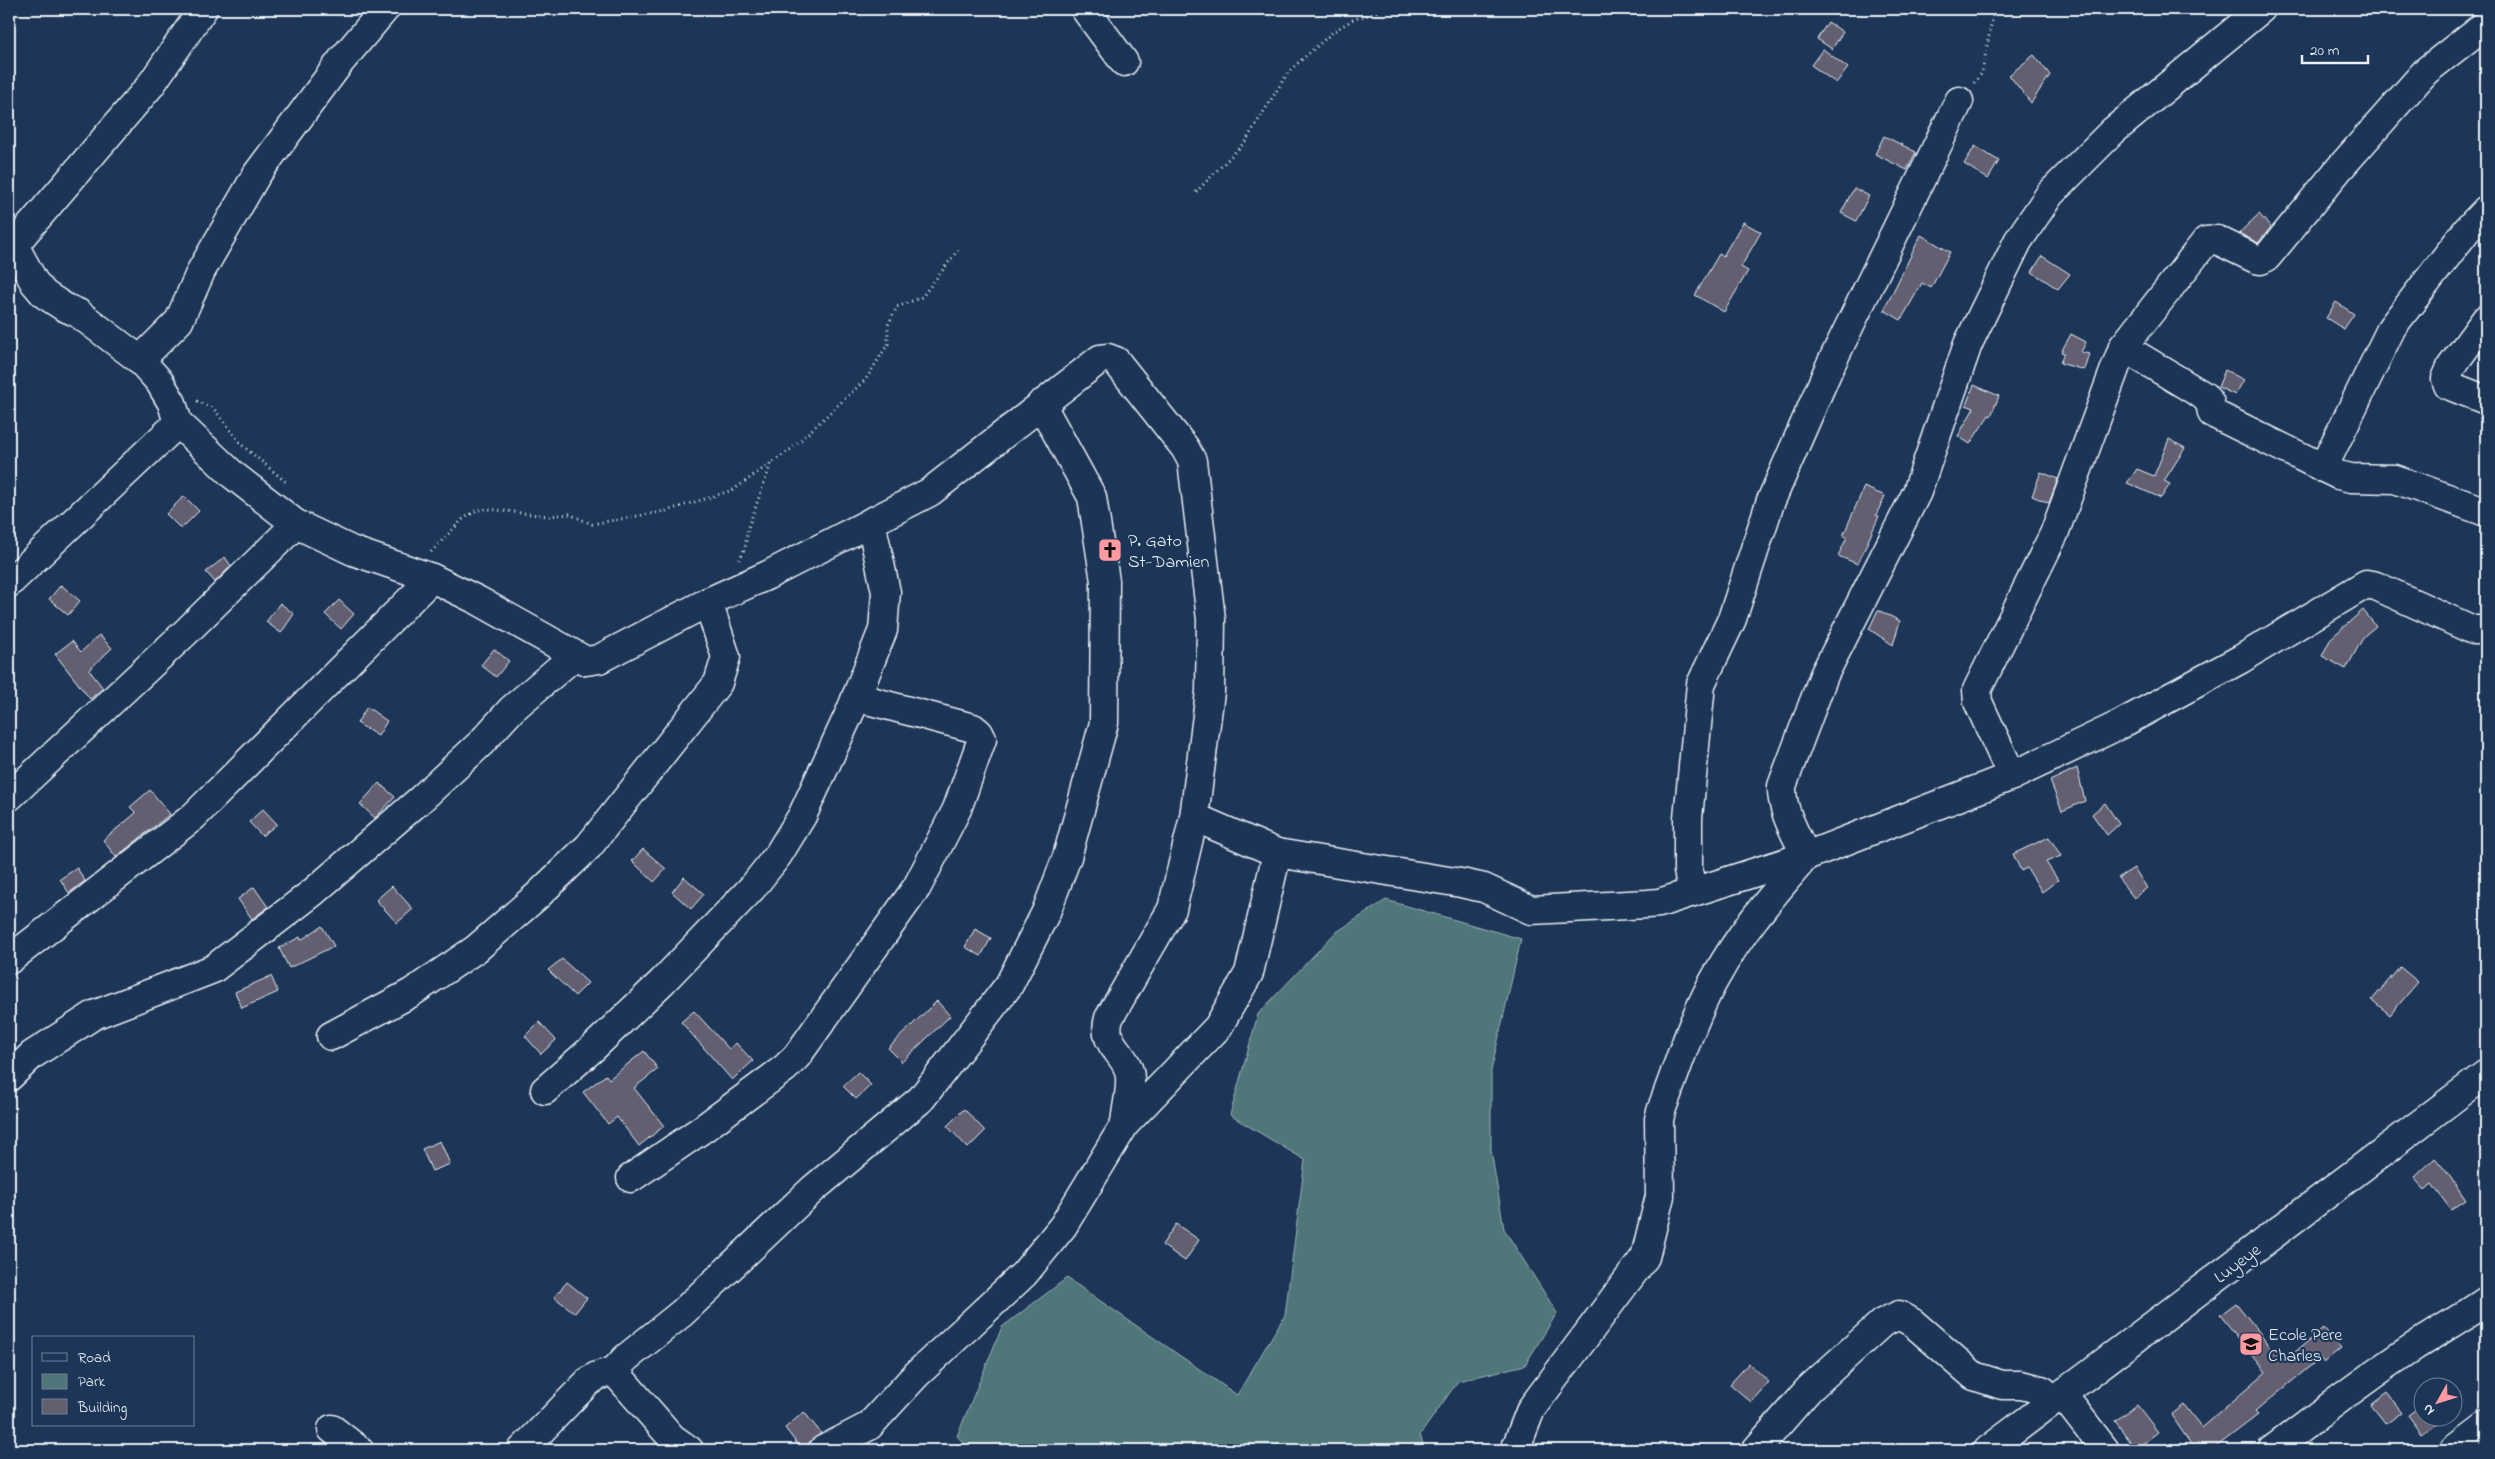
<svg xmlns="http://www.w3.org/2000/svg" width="2495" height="1459" font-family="'Indie Flower',sans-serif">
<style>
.green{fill:#507679;stroke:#9cb4b8}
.building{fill:#635f6f;stroke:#e8f1f8}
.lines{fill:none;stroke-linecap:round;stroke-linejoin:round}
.minor-casing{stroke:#e8f1f8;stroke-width:31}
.path{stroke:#e8f1f8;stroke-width:3;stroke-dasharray:1 4;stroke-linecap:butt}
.minor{stroke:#1d3557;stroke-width:28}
.labels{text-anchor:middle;stroke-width:4.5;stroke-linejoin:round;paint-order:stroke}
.poi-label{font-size:18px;fill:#e8f1f8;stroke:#1d3557;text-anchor:start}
.street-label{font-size:18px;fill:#e8f1f8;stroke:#1d3557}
</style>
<rect width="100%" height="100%" fill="#1d3557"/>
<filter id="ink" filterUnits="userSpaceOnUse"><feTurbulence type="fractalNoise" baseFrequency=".02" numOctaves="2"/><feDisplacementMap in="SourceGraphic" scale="10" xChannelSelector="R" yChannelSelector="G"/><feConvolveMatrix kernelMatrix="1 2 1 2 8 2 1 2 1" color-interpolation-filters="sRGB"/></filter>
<g filter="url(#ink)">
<path class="green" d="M 1386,900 L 1521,939 L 1491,1071 L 1491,1150 L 1504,1229 L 1557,1313 L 1525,1365 L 1458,1381 L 1420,1435 L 1425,1450 L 970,1450 L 957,1436 L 1002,1327 L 1067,1278 L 1237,1395 L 1285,1315 L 1305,1160 L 1230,1115 L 1258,1014 L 1335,933 Z"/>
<g class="building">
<path d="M 1828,22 L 1843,32 L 1832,49 L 1817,39 Z"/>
<path d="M 1823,49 L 1848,68 L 1836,83 L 1811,65 Z"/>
<path d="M 2034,55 L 2050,75 L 2031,103 L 2009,75 Z"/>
<path d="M 1884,136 L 1916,152 L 1907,170 L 1875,154 Z"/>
<path d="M 1975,146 L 1999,161 L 1988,179 L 1964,164 Z"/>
<path d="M 1854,188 L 1869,196 L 1856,221 L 1841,213 Z"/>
<path d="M 2259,214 L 2271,227 L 2258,243 L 2239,233 Z"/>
<path d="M 1743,222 L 1761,232 L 1741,267 L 1748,271 L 1724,312 L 1695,295 L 1719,254 L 1723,256 Z"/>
<path d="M 1921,235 L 1950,252 L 1931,288 L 1922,283 L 1901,320 L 1884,310 Z"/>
<path d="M 2042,256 L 2070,274 L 2058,289 L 2032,272 Z"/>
<path d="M 2336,302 L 2354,314 L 2344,329 L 2326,318 Z"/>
<path d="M 2071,334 L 2086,342 L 2081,352 L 2089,354 L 2084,370 L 2060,363 L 2064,353 L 2061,352 Z"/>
<path d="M 2225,370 L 2244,380 L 2235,395 L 2218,387 Z"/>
<path d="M 1974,385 L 1999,396 L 1991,416 L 1989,415 L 1970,444 L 1958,436 L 1974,408 L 1966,405 Z"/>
<path d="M 2169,439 L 2185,448 L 2164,481 L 2170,484 L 2161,498 L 2127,483 L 2137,469 L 2154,476 Z"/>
<path d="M 2041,472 L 2058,479 L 2049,503 L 2032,496 Z"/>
<path d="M 1864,487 L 1885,496 L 1876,515 L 1879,516 L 1858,564 L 1838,556 L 1847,537 L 1843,536 Z"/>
<path d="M 184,496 L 199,511 L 181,529 L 166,514 Z"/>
<path d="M 225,557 L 231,566 L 215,582 L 206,572 Z"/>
<path d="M 61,585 L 80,601 L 68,615 L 49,599 Z"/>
<path d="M 339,600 L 354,614 L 341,629 L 325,614 Z"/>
<path d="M 280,603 L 294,614 L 281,633 L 266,622 Z"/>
<path d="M 1878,610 L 1900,621 L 1893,645 L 1869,629 Z"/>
<path d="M 2363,610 L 2376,626 L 2364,636 L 2346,669 L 2322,656 L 2331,638 Z"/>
<path d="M 99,635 L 112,648 L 89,670 L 103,688 L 90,699 L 55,654 L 72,641 L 81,652 Z"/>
<path d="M 494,649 L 509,661 L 496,677 L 481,665 Z"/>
<path d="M 367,707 L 387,721 L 378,736 L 357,723 Z"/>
<path d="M 2077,768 L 2085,801 L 2062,811 L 2050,781 Z"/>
<path d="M 379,783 L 395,797 L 375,818 L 360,804 Z"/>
<path d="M 150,790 L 170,814 L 116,857 L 103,840 L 136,813 L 130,807 Z"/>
<path d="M 2105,803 L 2119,824 L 2107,835 L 2092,814 Z"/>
<path d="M 263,809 L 277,824 L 262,836 L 249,822 Z"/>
<path d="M 2049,837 L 2061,856 L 2046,862 L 2058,880 L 2042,892 L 2027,868 L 2021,871 L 2013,854 Z"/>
<path d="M 643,849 L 666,869 L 654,882 L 632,861 Z"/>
<path d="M 77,868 L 85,881 L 69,893 L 60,879 Z"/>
<path d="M 2134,868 L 2147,888 L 2134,898 L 2118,878 Z"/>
<path d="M 684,877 L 704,894 L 691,909 L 672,892 Z"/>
<path d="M 392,886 L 413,909 L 397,923 L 376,900 Z"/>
<path d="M 254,887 L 268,907 L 252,919 L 238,899 Z"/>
<path d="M 322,926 L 334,946 L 289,968 L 279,948 L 300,937 L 301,940 Z"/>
<path d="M 975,929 L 991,938 L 981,956 L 965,947 Z"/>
<path d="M 562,959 L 588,983 L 575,996 L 548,970 Z"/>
<path d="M 2400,967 L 2418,982 L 2390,1015 L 2372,1000 Z"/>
<path d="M 271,976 L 278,992 L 242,1008 L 235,992 Z"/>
<path d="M 937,1001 L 950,1016 L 902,1062 L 888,1048 Z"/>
<path d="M 694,1011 L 729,1049 L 736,1043 L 753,1061 L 732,1080 L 681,1022 Z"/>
<path d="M 539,1022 L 556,1040 L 541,1054 L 525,1036 Z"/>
<path d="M 644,1051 L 658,1069 L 634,1088 L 664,1126 L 639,1146 L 617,1117 L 608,1124 L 583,1092 L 606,1075 L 609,1079 Z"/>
<path d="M 858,1072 L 871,1085 L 856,1099 L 843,1086 Z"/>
<path d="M 964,1109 L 985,1131 L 968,1148 L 947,1126 Z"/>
<path d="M 440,1141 L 450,1164 L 432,1171 L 422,1149 Z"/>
<path d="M 2435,1158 L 2446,1171 L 2466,1200 L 2451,1210 L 2432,1184 L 2425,1190 L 2414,1178 Z"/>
<path d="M 1176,1224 L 1199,1240 L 1185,1261 L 1162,1245 Z"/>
<path d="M 567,1282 L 587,1298 L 575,1313 L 554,1297 Z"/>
<path d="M 2236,1303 L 2283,1362 L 2324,1328 L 2341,1349 L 2324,1363 L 2320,1358 L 2255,1412 L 2258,1415 L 2212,1450 L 2195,1450 L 2171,1415 L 2184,1405 L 2202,1428 L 2266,1372 L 2220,1315 Z"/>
<path d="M 1749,1363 L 1769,1382 L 1751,1402 L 1730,1384 Z"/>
<path d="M 2387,1393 L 2402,1412 L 2386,1424 L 2371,1405 Z"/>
<path d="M 2137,1405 L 2158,1432 L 2136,1449 L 2115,1421 Z"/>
<path d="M 2422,1405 L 2422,1416 L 2447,1416 L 2422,1434 L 2408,1415 Z"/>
<path d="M 804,1412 L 821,1433 L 801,1449 L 785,1428 Z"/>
</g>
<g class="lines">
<g class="minor-casing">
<g id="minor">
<path d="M 1085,9 L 1124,62"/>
<path d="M 14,245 L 34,282 L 44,294 L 64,307 L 78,313 L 140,360 L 159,381 L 172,403 L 178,423 L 233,475 L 296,524 L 353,551 L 432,578 L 479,601 L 586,661 L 599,659 L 708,602 L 768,575 L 930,492 L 1100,359 L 1108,358 L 1116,361 L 1185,448 L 1192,461 L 1211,619 L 1210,692 L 1194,817 L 1172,909 L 1109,1018 C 1100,1046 1129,1053 1130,1078 C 1131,1092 1126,1109 1125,1124"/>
<path d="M 9,251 L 150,86 L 203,9"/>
<path d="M 2486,319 L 2451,367 L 2446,379 L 2448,385 L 2486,400"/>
<path d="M 2123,347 L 2204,396 L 2210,403 L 2212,413 L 2338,475 L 2351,478 L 2395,479 L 2486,512"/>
<path d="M 140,360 L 179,321 L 201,271 L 257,174 L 341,61 L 385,9"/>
<path d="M 2323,468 L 2392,327 L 2467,230 L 2486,210"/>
<path d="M 9,583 L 178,423"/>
<path d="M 2012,776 L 1978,702 L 1977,690 L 2054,534 L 2123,347 L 2206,241 L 2217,240 L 2256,259 L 2261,260 L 2267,257 L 2339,169 L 2426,71 L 2486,24"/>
<path d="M 9,797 L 185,633 L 296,524"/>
<path d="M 1194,817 L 1277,853 L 1461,883 L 1484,888 L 1531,910 L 1647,904 L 1659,903 L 1806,856 L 2012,776 L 2119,725 L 2241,659 L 2366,584 L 2376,586 L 2473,630 L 2486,630"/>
<path d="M 1693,892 L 1688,871 L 1688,818 L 1701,684 L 1732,619 L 1770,503 L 1829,368 L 1959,101"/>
<path d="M 9,960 L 193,817 L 432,578"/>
<path d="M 331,1036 L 411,993 L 476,949 L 537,896 L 589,846 L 718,683 L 726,657 L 708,602"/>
<path d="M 9,1077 L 32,1055 L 94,1015 L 213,969 L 312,893 L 421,799 L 481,743 L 512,709 L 574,656"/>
<path d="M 545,1090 L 594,1047 L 662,982 L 752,888 L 778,855 L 802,816 L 851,710 L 883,630 L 886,592 L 871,522"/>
<path d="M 631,1178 L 704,1128 L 785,1068 L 797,1056 L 917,887 L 957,809 L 982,739 L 979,733 L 973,728 L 856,697"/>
<path d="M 614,1371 L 626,1358 L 682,1313 L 813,1189 L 921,1099 L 1009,985 L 1046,912 L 1067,857 L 1104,723 L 1105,581 L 1092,497 L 1041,404"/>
<path d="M 2062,1394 L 2105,1450"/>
<path d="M 332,1429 L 359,1450"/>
<path d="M 522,1450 L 588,1382 L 597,1376 L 614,1371 L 672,1438 L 689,1450"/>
<path d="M 823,1450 L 869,1426 L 916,1375 L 1024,1274 L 1063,1226 L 1125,1124 L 1218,1027 L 1249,973 L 1277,853"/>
<path d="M 1515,1450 L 1531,1409 L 1645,1257 L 1660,1196 L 1659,1119 L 1662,1108 C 1679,1064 1693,1016 1717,975 C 1741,931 1774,894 1806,856 C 1796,834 1781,811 1782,786 L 1824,675 L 1917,492 L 1968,344 L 2018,241 L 2050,194 L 2113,131 L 2261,9"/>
<path d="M 1756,1450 L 1809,1389 L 1882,1323 L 1899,1315 L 1913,1323 L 1974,1376 L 2002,1385 L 2021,1385 L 2042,1390 L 2054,1400"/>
<path d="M 1988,1450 L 2486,1074"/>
<path d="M 2272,1450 C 2319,1415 2365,1378 2415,1346 C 2438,1331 2463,1317 2486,1301"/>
<path d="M 2453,1450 L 2486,1425"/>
</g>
</g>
<g class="path">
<path d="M 1974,83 L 1982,73 L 1994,9"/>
<path d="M 1196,192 L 1245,142 L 1289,71 L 1334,31 L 1354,19 L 1375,13 L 1379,9"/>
<path d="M 197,401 L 214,409 L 242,445 L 287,483"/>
<path d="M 431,552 L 463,519 L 477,510 L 488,509 L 548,516 L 569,514 L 592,524 L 666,511 L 733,490 L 791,449 L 866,379 L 888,344 L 888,325 L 897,307 L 922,297 L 958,250"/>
<path d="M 739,560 L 745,548 L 748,528 L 771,464"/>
</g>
<use href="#minor" class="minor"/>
</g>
</g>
<defs>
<g id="church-square" transform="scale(1.25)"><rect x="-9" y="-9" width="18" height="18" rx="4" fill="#ff9aa2" stroke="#1d3557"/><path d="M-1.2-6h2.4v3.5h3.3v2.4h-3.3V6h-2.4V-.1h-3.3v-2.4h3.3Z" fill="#111"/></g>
<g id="school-square" transform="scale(1.25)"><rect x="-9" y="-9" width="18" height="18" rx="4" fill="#ff9aa2" stroke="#1d3557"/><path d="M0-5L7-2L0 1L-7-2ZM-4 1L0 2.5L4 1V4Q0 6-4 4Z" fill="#111"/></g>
</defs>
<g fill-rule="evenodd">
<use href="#church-square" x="1110" y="550"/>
<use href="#school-square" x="2251" y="1344"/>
</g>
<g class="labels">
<g class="poi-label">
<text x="1128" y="546">P. Gato<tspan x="1128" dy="21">St-Damien</tspan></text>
<text x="2268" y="1340">Ecole Pere<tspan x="2268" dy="21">Charles</tspan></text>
</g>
<g class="street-label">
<text transform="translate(2237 1263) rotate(-37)" y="6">Luyeye</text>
</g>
</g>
<rect width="2495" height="1459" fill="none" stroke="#1d3557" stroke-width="30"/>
<rect x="15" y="15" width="2465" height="1429" fill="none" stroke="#e8f1f8" stroke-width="2" filter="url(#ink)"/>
<rect x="32" y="1336" width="162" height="90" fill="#1d3557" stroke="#6e8097"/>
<rect x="42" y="1353" width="25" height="8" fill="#1d3557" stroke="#6e8097"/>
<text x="78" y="1362" font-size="15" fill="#e8f1f8">Road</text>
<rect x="42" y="1374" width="25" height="15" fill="#507679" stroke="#6e8097"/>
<text x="78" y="1386" font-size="15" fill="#e8f1f8">Park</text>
<rect x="42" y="1399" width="25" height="15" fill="#635f6f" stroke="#6e8097"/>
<text x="78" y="1412" font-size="15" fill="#e8f1f8">Building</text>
<g transform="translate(2438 1402) rotate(231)"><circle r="24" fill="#1d3557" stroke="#6e8097"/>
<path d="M0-4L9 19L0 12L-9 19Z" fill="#ff9aa2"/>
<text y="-8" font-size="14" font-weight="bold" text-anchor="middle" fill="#e8f1f8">N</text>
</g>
<path d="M2302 55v8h66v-8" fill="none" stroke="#e8f1f8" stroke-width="2.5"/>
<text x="2310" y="55" font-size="15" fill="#e8f1f8" stroke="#1d3557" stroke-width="4" paint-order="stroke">20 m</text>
</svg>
